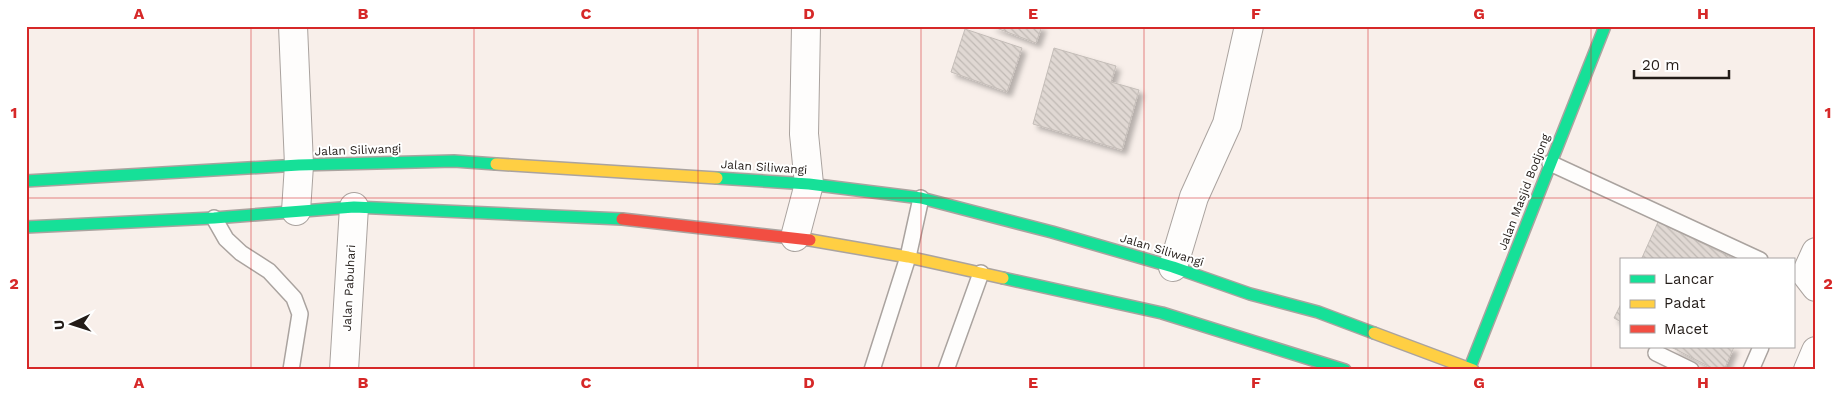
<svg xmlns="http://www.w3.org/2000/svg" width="1842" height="396" font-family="'Work Sans',sans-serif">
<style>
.building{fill:url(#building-back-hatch);stroke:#c4bdb8;filter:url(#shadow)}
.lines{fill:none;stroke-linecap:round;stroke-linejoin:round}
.lane-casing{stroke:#aaa39f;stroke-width:18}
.street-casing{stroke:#aaa39f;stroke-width:30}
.fast-casing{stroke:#aaa39f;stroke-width:14}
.slow-casing{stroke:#aaa39f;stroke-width:14}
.jam-casing{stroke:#aaa39f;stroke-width:14}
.lane{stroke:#fefdfc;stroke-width:15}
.street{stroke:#fefdfc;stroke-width:28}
.fast{stroke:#16e098;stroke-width:11}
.slow{stroke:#ffcf43;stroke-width:11}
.jam{stroke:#f24e42;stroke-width:11}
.grid{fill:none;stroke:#d62828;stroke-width:1;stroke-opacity:0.55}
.labels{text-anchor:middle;stroke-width:4;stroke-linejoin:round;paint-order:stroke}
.street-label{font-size:12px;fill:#231c18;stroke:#fff}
.neatline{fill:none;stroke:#d62828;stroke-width:2}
.grid-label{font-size:16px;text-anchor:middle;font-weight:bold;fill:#d62828}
</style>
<defs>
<pattern id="building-back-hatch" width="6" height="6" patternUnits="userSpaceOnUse" patternTransform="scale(1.25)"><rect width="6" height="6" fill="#e0d8d3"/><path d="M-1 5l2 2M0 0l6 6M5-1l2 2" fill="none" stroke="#c0b9b4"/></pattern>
<filter id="shadow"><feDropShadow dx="4.5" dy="4.5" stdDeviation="2.5" flood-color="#0004"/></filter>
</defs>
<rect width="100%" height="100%" fill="#f8efea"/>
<g class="building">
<path d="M 991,26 L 1042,26 L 1036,43 Z"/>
<path d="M 965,29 L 1022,48 L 1007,92 L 951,72 Z"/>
<path d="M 1054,48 L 1116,66 L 1111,82 L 1139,90 L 1122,150 L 1033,124 Z"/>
<path d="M 1658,222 L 1737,260 L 1641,260 Z"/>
<path d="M 1621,304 L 1621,322 L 1614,318 Z"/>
<path d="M 1671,347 L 1734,347 L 1724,370 L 1716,370 Z"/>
</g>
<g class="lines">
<g class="lane-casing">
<g id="lane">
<path d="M 1550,163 L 1760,260"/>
<path d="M 214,218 L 226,239 L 241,253 L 269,271 L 294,298 L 300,314 L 291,370"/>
<path d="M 1656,353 L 1691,370"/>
<path d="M 872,370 L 908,257 L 921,198"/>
<path d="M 946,370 L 981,273"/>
<path d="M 1751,370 L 1761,347"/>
</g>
</g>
<g class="street-casing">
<g id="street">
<path d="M 293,26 L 299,165 L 296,211"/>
<path d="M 795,237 L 809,184 L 804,134 L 806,26"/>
<path d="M 1816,252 L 1806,274 L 1816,287"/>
<path d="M 1173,267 L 1194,197 L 1227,124 L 1249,26"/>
<path d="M 344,370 L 354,207"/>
<path d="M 1808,370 L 1816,351"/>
</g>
</g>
<g class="fast-casing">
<g id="fast">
<path d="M 717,178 L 809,184 L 921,198 L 1052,232 L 1173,267 L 1250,294 L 1318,312 L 1374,333"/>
<path d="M 26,181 L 299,165 L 454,161 L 496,164"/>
<path d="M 26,227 L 214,218 L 354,207 L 622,219"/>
<path d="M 1003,278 L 1162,313 L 1345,370"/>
<path d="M 1469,370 L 1605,26"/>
</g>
</g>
<g class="slow-casing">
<g id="slow">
<path d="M 496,164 L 717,178"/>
<path d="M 810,240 L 908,257 L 1003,278"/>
<path d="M 1374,333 L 1473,370"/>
</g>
</g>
<g class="jam-casing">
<path id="jam" d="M 622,219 L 810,240"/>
</g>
<use href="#lane" class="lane"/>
<use href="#street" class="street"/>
<use href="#fast" class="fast"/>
<use href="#slow" class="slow"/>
<use href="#jam" class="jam"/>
</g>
<path class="grid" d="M 251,26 L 251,370M 474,26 L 474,370M 698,26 L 698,370M 921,26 L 921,370M 1144,26 L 1144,370M 1368,26 L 1368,370M 1591,26 L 1591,370M 26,198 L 1816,198"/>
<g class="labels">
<g class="street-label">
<text transform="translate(358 150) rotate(-2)" y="4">Jalan Siliwangi</text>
<text transform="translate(764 167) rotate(4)" y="4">Jalan Siliwangi</text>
<text transform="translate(1524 192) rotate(-69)" y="4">Jalan Masjid Bodjong</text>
<text transform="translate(1162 250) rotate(17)" y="4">Jalan Siliwangi</text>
<text transform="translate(349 288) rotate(-87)" y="4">Jalan Pabuhari</text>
</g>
</g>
<rect width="1842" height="396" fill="none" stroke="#ffffff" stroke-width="55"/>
<rect x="1620" y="258" width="175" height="90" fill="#ffffff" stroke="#a7a4a3"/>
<rect x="1630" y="275" width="25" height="8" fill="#16e098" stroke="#a7a4a3"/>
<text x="1664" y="284" font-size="15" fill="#231c18">Lancar</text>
<rect x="1630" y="300" width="25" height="8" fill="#ffcf43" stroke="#a7a4a3"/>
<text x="1664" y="308" font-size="15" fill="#231c18">Padat</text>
<rect x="1630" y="325" width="25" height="8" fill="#f24e42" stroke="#a7a4a3"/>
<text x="1664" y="334" font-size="15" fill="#231c18">Macet</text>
<g transform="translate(72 324) rotate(266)" stroke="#ffffff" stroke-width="4" paint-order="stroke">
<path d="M0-4L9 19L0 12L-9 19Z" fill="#231c18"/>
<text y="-8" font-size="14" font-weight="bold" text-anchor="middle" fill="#231c18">U</text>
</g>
<path d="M1634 70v8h95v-8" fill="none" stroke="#231c18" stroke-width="2.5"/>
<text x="1642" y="70" font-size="15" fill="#231c18" stroke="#ffffff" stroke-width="4" paint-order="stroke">20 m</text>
<rect x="28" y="28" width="1786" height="340" class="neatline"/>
<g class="grid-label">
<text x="139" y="19">A</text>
<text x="363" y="19">B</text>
<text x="586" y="19">C</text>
<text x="809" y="19">D</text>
<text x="1033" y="19">E</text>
<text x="1256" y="19">F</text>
<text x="1479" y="19">G</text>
<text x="1703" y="19">H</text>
<text x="14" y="118">1</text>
<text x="1828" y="118">1</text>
<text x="14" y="289">2</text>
<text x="1828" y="289">2</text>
<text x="139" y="388">A</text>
<text x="363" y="388">B</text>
<text x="586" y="388">C</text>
<text x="809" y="388">D</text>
<text x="1033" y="388">E</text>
<text x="1256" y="388">F</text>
<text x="1479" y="388">G</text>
<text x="1703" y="388">H</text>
</g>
</svg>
